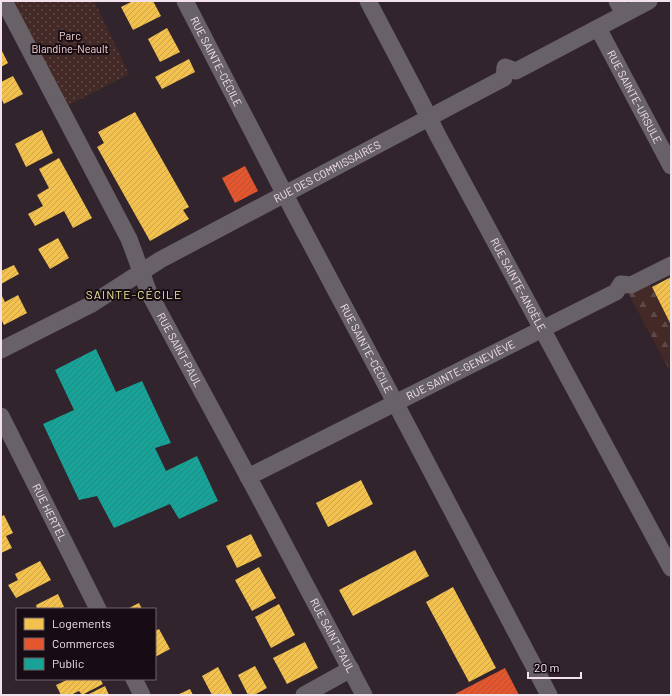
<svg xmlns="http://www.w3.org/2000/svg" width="672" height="696" font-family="Barlow,sans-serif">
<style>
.forest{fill:url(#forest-firs)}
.park{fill:url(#park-dots)}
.homes{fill:url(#homes-hatch)}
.shops{fill:url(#shops-hatch)}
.public{fill:url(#public-hatch)}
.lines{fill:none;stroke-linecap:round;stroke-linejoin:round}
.street{stroke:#686268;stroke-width:17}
.labels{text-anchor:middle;stroke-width:4;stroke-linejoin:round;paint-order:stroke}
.park-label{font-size:11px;fill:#f6d5cf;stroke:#180c14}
.street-label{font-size:11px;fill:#f3e1ec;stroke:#180c14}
.neighbourhood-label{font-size:12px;letter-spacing:1px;fill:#e9e697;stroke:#180c14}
</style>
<defs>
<pattern id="forest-firs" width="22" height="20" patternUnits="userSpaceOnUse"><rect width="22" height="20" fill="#442a27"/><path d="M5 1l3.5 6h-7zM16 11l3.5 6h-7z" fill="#5f4946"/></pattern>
<pattern id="park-dots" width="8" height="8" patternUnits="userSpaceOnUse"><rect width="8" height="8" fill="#442a27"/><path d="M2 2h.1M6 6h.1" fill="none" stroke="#5f4946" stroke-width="1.8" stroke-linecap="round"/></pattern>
<pattern id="homes-hatch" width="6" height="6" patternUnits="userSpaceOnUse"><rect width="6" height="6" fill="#f2c14e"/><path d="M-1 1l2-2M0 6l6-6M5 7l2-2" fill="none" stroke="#c8a24c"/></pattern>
<pattern id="shops-hatch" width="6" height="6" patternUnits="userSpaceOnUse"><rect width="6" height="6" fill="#e4572e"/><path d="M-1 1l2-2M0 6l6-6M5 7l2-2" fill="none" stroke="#b65136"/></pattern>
<pattern id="public-hatch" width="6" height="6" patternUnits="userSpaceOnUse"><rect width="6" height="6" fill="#17a398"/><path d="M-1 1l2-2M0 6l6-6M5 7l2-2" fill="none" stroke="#268680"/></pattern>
</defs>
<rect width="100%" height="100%" fill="#32242d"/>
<path class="forest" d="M 644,273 L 671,325 L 671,373 L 623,283 Z"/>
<path class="park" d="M 1,1 L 94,1 L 129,74 L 61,109 Z"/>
<g class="homes">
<path d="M 133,1 L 153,1 L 161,16 L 133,30 L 121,7 Z"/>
<path d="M 167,28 L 180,52 L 160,62 L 148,39 Z"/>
<path d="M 1,49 L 8,63 L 1,67 Z"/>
<path d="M 189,59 L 195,72 L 162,89 L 155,77 Z"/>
<path d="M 13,76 L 23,94 L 4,104 L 1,98 L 1,82 Z"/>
<path d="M 135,112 L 189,207 L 183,210 L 189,219 L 150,241 L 97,147 L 104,143 L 98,132 Z"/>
<path d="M 42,130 L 53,153 L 26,167 L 15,144 Z"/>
<path d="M 59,158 L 92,218 L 73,228 L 64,211 L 35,226 L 28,214 L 43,206 L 37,195 L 49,188 L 39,169 Z"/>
<path d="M 58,238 L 69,258 L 50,269 L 38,249 Z"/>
<path d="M 14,265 L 19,274 L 1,284 L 1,271 Z"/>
<path d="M 671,277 L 671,325 L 652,287 Z"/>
<path d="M 1,294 L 5,302 L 18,295 L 27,313 L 4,325 L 1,319 Z"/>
<path d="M 361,480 L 373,504 L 328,527 L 316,503 Z"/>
<path d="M 4,515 L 13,533 L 6,536 L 12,548 L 1,553 L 1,517 Z"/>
<path d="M 251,534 L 262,556 L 237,568 L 226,546 Z"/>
<path d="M 415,550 L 429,576 L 353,616 L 339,590 Z"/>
<path d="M 40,561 L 51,580 L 16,598 L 8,585 L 18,580 L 15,574 Z"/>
<path d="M 259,567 L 276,598 L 252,611 L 235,580 Z"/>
<path d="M 453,587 L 496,668 L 469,682 L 426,602 Z"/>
<path d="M 58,594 L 64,607 L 59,609 L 37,609 L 36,605 Z"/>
<path d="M 139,603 L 142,609 L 127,609 Z"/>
<path d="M 279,604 L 295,635 L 271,648 L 255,617 Z"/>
<path d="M 159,629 L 170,649 L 155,657 L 155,631 Z"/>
<path d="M 305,642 L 318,668 L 287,684 L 273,658 Z"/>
<path d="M 255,666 L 267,688 L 254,695 L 248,695 L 238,675 Z"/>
<path d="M 218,667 L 233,695 L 212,695 L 202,676 Z"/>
<path d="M 69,679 L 100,679 L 103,684 L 82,695 L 79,691 L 71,695 L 61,695 L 56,685 Z"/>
<path d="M 105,686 L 109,695 L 87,695 Z"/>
<path d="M 190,689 L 193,695 L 177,695 Z"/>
</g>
<g class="shops">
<path d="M 245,166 L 258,191 L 235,203 L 222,178 Z"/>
<path d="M 505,668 L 519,695 L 453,695 Z"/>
</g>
<path class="public" d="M 96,349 L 116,392 L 142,381 L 171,443 L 155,448 L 166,471 L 197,456 L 218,501 L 179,519 L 170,504 L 114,528 L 97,496 L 79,500 L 43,424 L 74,410 L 55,370 Z"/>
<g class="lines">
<g class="street">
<path id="s1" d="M 4,1 L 129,239 L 149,293 L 258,495 L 364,695"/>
<path id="s2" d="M 185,1 L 295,214 L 378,370 L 549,695"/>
<path id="s3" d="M 368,1 L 420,100 L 438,136 L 671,568"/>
<path d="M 617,1 L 624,14"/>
<path id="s4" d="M 598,28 L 671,166"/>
<path id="s5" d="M 1,350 L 90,305 L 160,260 L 504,78 L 505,67 L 516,71 L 649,1"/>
<path id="s6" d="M 1,416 L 98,609"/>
<path id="s7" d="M 248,477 L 616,292 L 621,284 L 631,285 L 671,265"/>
<path d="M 134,679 L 142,695"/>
<path d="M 304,695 L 351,669"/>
</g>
</g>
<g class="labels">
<g class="park-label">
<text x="70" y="40">Parc<tspan x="70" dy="13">Blandine-Neault</tspan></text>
</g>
<g class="street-label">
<text dy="4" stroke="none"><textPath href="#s2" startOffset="68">RUE SAINTE-CÉCILE</textPath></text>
<text dy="4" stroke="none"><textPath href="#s4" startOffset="78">RUE SAINTE-URSULE</textPath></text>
<text dy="4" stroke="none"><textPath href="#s5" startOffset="372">RUE DES COMMISSAIRES</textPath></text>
<text dy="4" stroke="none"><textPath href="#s3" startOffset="321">RUE SAINTE-ANGÈLE</textPath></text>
<text dy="4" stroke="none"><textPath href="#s2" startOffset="392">RUE SAINTE-CÉCILE</textPath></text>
<text dy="4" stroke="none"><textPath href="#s1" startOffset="391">RUE SAINT-PAUL</textPath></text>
<text dy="4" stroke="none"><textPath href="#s7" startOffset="238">RUE SAINTE-GENEVIÈVE</textPath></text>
<text dy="4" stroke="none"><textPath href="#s6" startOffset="108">RUE HERTEL</textPath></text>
<text dy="4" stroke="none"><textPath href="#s1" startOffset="715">RUE SAINT-PAUL</textPath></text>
</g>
<g class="neighbourhood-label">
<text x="134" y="299">SAINTE-CÉCILE</text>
</g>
</g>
<rect width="672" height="696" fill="none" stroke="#f3e1ec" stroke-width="4"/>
<rect x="16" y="608" width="140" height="72" fill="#180c14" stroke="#70616a"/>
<rect x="24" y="618" width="20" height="12" fill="#f2c14e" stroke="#70616a"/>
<text x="52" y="628" font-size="12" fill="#f3e1ec">Logements</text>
<rect x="24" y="638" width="20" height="12" fill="#e4572e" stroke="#70616a"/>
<text x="52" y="648" font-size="12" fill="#f3e1ec">Commerces</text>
<rect x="24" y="658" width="20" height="12" fill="#17a398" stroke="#70616a"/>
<text x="52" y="668" font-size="12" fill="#f3e1ec">Public</text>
<path d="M528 672v6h53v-6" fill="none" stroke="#f3e1ec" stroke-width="2"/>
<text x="534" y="672" font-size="12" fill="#f3e1ec" stroke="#180c14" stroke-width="3" paint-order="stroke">20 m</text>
</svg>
